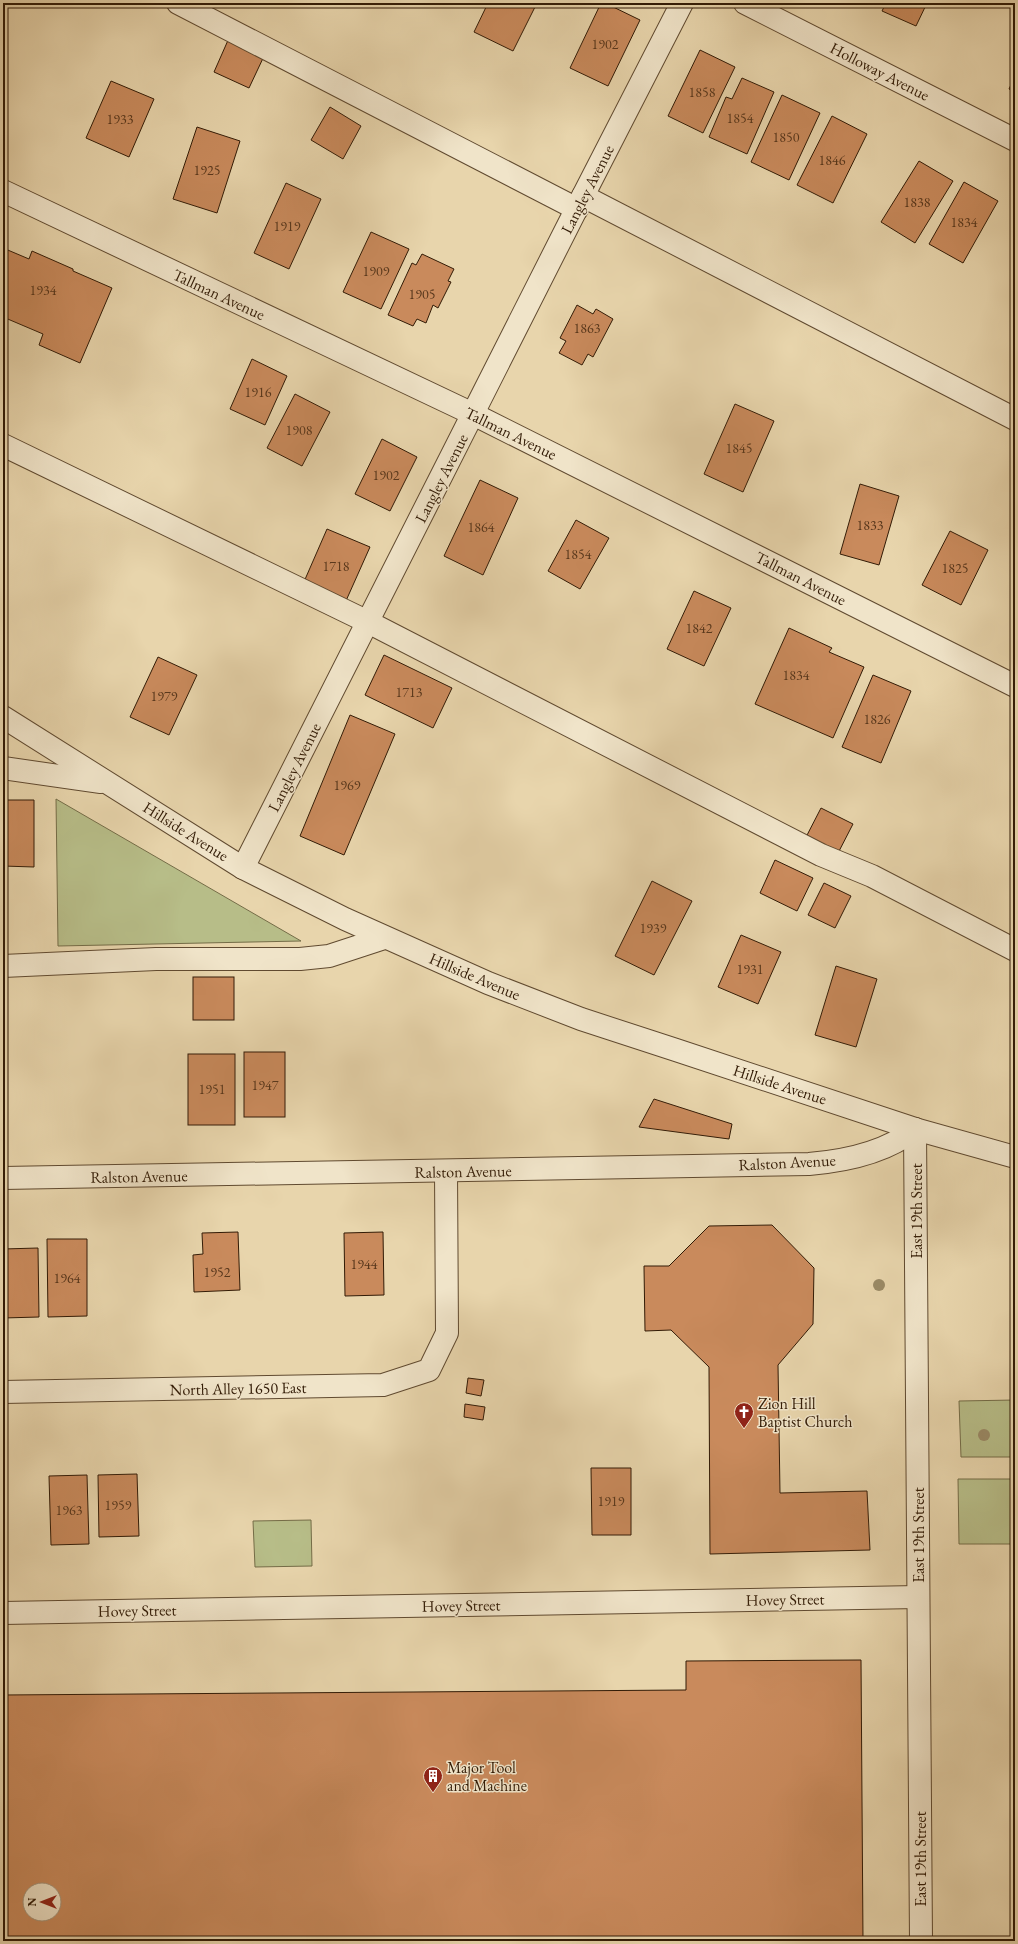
<svg xmlns="http://www.w3.org/2000/svg" width="1018" height="1944" font-family="'EB Garamond',serif">
<style>
.green{fill:#b7bd88;stroke:#746c47}
.building{fill:#c98a5c;stroke:#321b06;fill-rule:evenodd}
.lines{fill:none;stroke-linecap:round;stroke-linejoin:round}
.minor-casing{stroke:#604a30;stroke-width:24}
.minor{stroke:#f0e4c9;stroke-width:22}
.tree{fill:#9a8a66}
.labels{text-anchor:middle;stroke-width:3;stroke-linejoin:round;paint-order:stroke}
.number-label{font-size:14px;fill:#58371c}
.street-label{font-size:16px;fill:#321b06;stroke:#f0e4c9}
.poi-label{font-size:16px;fill:#321b06;stroke:#f0e4c9;text-anchor:start}
</style>
<rect width="100%" height="100%" fill="#e8d5ac"/>
<filter id="stains"><feTurbulence type="fractalNoise" baseFrequency=".005" numOctaves="4"/><feColorMatrix values="0 0 0 0 .2 0 0 0 0 .09 0 0 0 0 .02 0 0 0 .5 -.17"/></filter>
<radialGradient id="worn" r=".72"><stop offset=".6" stop-color="#630" stop-opacity="0"/><stop offset="1" stop-color="#630" stop-opacity=".3"/></radialGradient>
<g class="green">
<path d="M 56,799 L 301,941 L 58,946 Z"/>
<path d="M 1015,1400 L 1015,1457 L 961,1457 L 959,1401 Z"/>
<path d="M 958,1479 L 1015,1479 L 1015,1544 L 959,1544 Z"/>
<path d="M 311,1520 L 312,1566 L 255,1567 L 253,1521 Z"/>
</g>
<g class="building">
<path d="M 488,3 L 537,3 L 513,51 L 474,32 Z"/>
<path d="M 601,3 L 605,3 L 640,20 L 608,86 L 570,68 Z"/>
<path d="M 886,3 L 927,3 L 916,26 L 882,11 Z"/>
<path d="M 229,38 L 265,54 L 249,88 L 214,72 Z"/>
<path d="M 700,50 L 735,67 L 703,133 L 668,116 Z"/>
<path d="M 1015,76 L 1015,92 L 1009,89 Z"/>
<path d="M 742,78 L 774,92 L 747,154 L 709,137 L 726,97 L 732,99 Z"/>
<path d="M 111,81 L 154,99 L 129,157 L 86,138 Z"/>
<path d="M 782,95 L 820,113 L 789,180 L 751,162 Z"/>
<path d="M 330,107 L 361,126 L 343,159 L 311,140 Z"/>
<path d="M 832,116 L 867,134 L 833,203 L 797,185 Z"/>
<path d="M 197,127 L 240,141 L 217,213 L 173,199 Z"/>
<path d="M 919,161 L 953,181 L 915,243 L 881,222 Z"/>
<path d="M 964,182 L 998,201 L 963,263 L 929,244 Z"/>
<path d="M 286,183 L 321,199 L 289,269 L 254,253 Z"/>
<path d="M 371,232 L 409,249 L 381,309 L 343,292 Z"/>
<path d="M 3,248 L 29,259 L 32,251 L 73,269 L 73,271 L 112,288 L 80,363 L 39,345 L 43,334 L 3,317 Z"/>
<path d="M 422,254 L 454,269 L 448,281 L 451,282 L 438,308 L 433,305 L 426,323 L 417,319 L 413,326 L 388,315 L 412,263 L 416,265 Z"/>
<path d="M 577,305 L 593,314 L 596,309 L 613,319 L 593,357 L 588,354 L 582,365 L 559,353 L 566,341 L 560,338 Z"/>
<path d="M 252,359 L 287,376 L 265,425 L 230,409 Z"/>
<path d="M 295,394 L 330,412 L 302,466 L 267,448 Z"/>
<path d="M 735,404 L 774,421 L 743,492 L 704,474 Z"/>
<path d="M 382,439 L 417,457 L 390,511 L 355,494 Z"/>
<path d="M 480,480 L 518,498 L 483,575 L 444,556 Z"/>
<path d="M 860,484 L 899,496 L 879,565 L 840,554 Z"/>
<path d="M 576,520 L 609,538 L 580,589 L 548,571 Z"/>
<path d="M 327,529 L 370,547 L 345,603 L 303,584 Z"/>
<path d="M 950,531 L 988,550 L 961,605 L 922,585 Z"/>
<path d="M 694,591 L 731,608 L 704,666 L 667,649 Z"/>
<path d="M 789,628 L 832,648 L 829,652 L 864,667 L 833,738 L 755,704 Z"/>
<path d="M 384,655 L 452,688 L 433,728 L 365,695 Z"/>
<path d="M 158,657 L 197,675 L 169,735 L 130,717 Z"/>
<path d="M 873,675 L 911,691 L 881,763 L 842,747 Z"/>
<path d="M 350,715 L 395,734 L 344,855 L 300,836 Z"/>
<path d="M 3,800 L 34,800 L 34,867 L 3,866 Z"/>
<path d="M 821,808 L 853,824 L 836,857 L 804,841 Z"/>
<path d="M 775,860 L 813,878 L 797,911 L 760,893 Z"/>
<path d="M 652,881 L 692,901 L 654,975 L 615,956 Z"/>
<path d="M 824,883 L 851,896 L 835,928 L 808,915 Z"/>
<path d="M 741,935 L 781,952 L 758,1004 L 718,987 Z"/>
<path d="M 836,966 L 877,979 L 856,1047 L 815,1035 Z"/>
<rect x="193" y="977" width="41" height="43"/>
<rect x="244" y="1052" width="41" height="65"/>
<rect x="188" y="1054" width="47" height="71"/>
<path d="M 654,1099 L 732,1124 L 729,1139 L 639,1127 Z"/>
<path d="M 772,1225 L 814,1268 L 813,1324 L 778,1365 L 780,1493 L 867,1491 L 870,1550 L 710,1554 L 709,1367 L 671,1330 L 645,1331 L 644,1266 L 669,1266 L 709,1226 Z"/>
<path d="M 238,1232 L 240,1290 L 194,1292 L 193,1255 L 203,1254 L 202,1233 Z"/>
<path d="M 383,1232 L 384,1295 L 345,1296 L 344,1233 Z"/>
<path d="M 47,1239 L 87,1239 L 87,1316 L 48,1317 Z"/>
<path d="M 38,1248 L 39,1317 L 3,1318 L 3,1249 Z"/>
<path d="M 468,1378 L 484,1380 L 481,1396 L 466,1393 Z"/>
<path d="M 465,1404 L 485,1407 L 483,1420 L 464,1417 Z"/>
<path d="M 591,1468 L 631,1468 L 631,1535 L 592,1535 Z"/>
<path d="M 137,1474 L 139,1536 L 99,1537 L 98,1475 Z"/>
<path d="M 87,1475 L 89,1544 L 51,1545 L 49,1476 Z"/>
<path d="M 861,1660 L 863,1941 L 3,1941 L 3,1695 L 686,1690 L 686,1661 ZM 30,1890 L 54,1890 L 54,1914 L 30,1914 Z"/>
</g>
<g class="lines">
<g class="minor-casing">
<g id="minor">
<path d="M 178,3 L 577,209"/>
<path d="M 745,3 L 1015,140"/>
<path d="M 3,191 L 473,414 L 1015,686"/>
<path d="M 583,196 L 1015,419"/>
<path d="M 3,445 L 368,622 L 821,855 L 872,876 L 1015,950"/>
<path d="M 3,717 L 243,868 L 345,919 L 488,983 L 581,1019 L 676,1050 L 915,1129 L 1015,1157"/>
<path d="M 3,768 L 101,782"/>
<path d="M 243,868 L 583,196 L 682,3"/>
<path d="M 3,966 L 156,959 L 300,959 L 329,956 L 384,938"/>
<path d="M 915,1129 L 921,1941"/>
<path d="M 3,1178 L 809,1164 C 845,1161 887,1152 915,1129"/>
<path d="M 3,1392 L 383,1385 L 429,1370 L 447,1333 L 446,1171"/>
<path d="M 3,1613 L 918,1597"/>
</g>
</g>
<use href="#minor" class="minor"/>
</g>
<g class="tree">
<circle cx="879" cy="1285" r="6"/>
<circle cx="984" cy="1435" r="6"/>
</g>
<defs>
<g id="church-pin" transform="scale(1)"><path d="M0 17L-7.5 6A9.5 9.5 0 1 1 7.5 6Z" fill="#8f2418" stroke="#f0e4c9"/><path d="M-1.2-6h2.4v3.5h3.3v2.4h-3.3V6h-2.4V-.1h-3.3v-2.4h3.3Z" fill="#fff"/></g>
<g id="building-pin" transform="scale(1)"><path d="M0 17L-7.5 6A9.5 9.5 0 1 1 7.5 6Z" fill="#8f2418" stroke="#f0e4c9"/><path d="M-4-6H4V6H1V3H-1V6H-4ZM-2.5-4.3h1.7v1.8h-1.7ZM.8-4.3h1.7v1.8H.8ZM-2.5-1h1.7V.8h-1.7ZM.8-1h1.7V.8H.8Z" fill="#fff"/></g>
</defs>
<g fill-rule="evenodd">
<use href="#church-pin" x="744" y="1412"/>
<use href="#building-pin" x="433" y="1776"/>
</g>
<g class="labels">
<g class="number-label">
<text x="605" y="49">1902</text>
<text x="702" y="97">1858</text>
<text x="740" y="123">1854</text>
<text x="120" y="124">1933</text>
<text x="786" y="142">1850</text>
<text x="832" y="165">1846</text>
<text x="207" y="175">1925</text>
<text x="917" y="207">1838</text>
<text x="964" y="227">1834</text>
<text x="287" y="231">1919</text>
<text x="376" y="276">1909</text>
<text x="43" y="295">1934</text>
<text x="422" y="299">1905</text>
<text x="587" y="333">1863</text>
<text x="258" y="397">1916</text>
<text x="299" y="435">1908</text>
<text x="739" y="453">1845</text>
<text x="386" y="480">1902</text>
<text x="870" y="530">1833</text>
<text x="481" y="532">1864</text>
<text x="578" y="559">1854</text>
<text x="336" y="571">1718</text>
<text x="955" y="573">1825</text>
<text x="699" y="633">1842</text>
<text x="796" y="680">1834</text>
<text x="409" y="697">1713</text>
<text x="164" y="701">1979</text>
<text x="877" y="724">1826</text>
<text x="347" y="790">1969</text>
<text x="653" y="933">1939</text>
<text x="750" y="974">1931</text>
<text x="265" y="1090">1947</text>
<text x="212" y="1094">1951</text>
<text x="364" y="1269">1944</text>
<text x="217" y="1277">1952</text>
<text x="67" y="1283">1964</text>
<text x="611" y="1506">1919</text>
<text x="118" y="1510">1959</text>
<text x="69" y="1515">1963</text>
</g>
<g class="street-label">
<text transform="translate(880 71) rotate(27)" y="6">Holloway Avenue</text>
<text transform="translate(587 189) rotate(-63)" y="6">Langley Avenue</text>
<text transform="translate(219 294) rotate(25)" y="6">Tallman Avenue</text>
<text transform="translate(511 433) rotate(26)" y="6">Tallman Avenue</text>
<text transform="translate(441 478) rotate(-63)" y="6">Langley Avenue</text>
<text transform="translate(801 578) rotate(27)" y="6">Tallman Avenue</text>
<text transform="translate(294 767) rotate(-63)" y="6">Langley Avenue</text>
<text transform="translate(186 831) rotate(32)" y="6">Hillside Avenue</text>
<text transform="translate(475 976) rotate(23)" y="6">Hillside Avenue</text>
<text transform="translate(780 1084) rotate(18)" y="6">Hillside Avenue</text>
<text transform="translate(787 1162) rotate(-3)" y="6">Ralston Avenue</text>
<text transform="translate(463 1171) rotate(-1)" y="6">Ralston Avenue</text>
<text transform="translate(139 1176) rotate(-1)" y="6">Ralston Avenue</text>
<text transform="translate(916 1211) rotate(-90)" y="6">East 19th Street</text>
<text transform="translate(238 1388) rotate(-1)" y="6">North Alley 1650 East</text>
<text transform="translate(918 1535) rotate(-90)" y="6">East 19th Street</text>
<text transform="translate(785 1599) rotate(-1)" y="6">Hovey Street</text>
<text transform="translate(461 1605) rotate(-1)" y="6">Hovey Street</text>
<text transform="translate(137 1610) rotate(-1)" y="6">Hovey Street</text>
<text transform="translate(920 1859) rotate(-90)" y="6">East 19th Street</text>
</g>
<g class="poi-label">
<text x="758" y="1409">Zion Hill<tspan x="758" dy="18">Baptist Church</tspan></text>
<text x="447" y="1773">Major Tool<tspan x="447" dy="18">and Machine</tspan></text>
</g>
</g>
<rect width="1018" height="1944" fill="none" stroke="#e8d5ac" stroke-width="16"/>
<rect x="4" y="4" width="1010" height="1936" fill="none" stroke="#321b06" stroke-width="2"/>
<rect x="8" y="8" width="1002" height="1928" fill="none" stroke="#321b06"/>
<g transform="translate(42 1902) rotate(270)"><circle r="19" fill="#f0e4c9" stroke="#a4947b"/>
<path d="M0-3L7 15L0 10L-7 15Z" fill="#8f2418"/>
<text y="-6" font-size="11" font-weight="bold" text-anchor="middle" fill="#321b06">N</text>
</g>
<rect width="100%" height="100%" filter="url(#stains)"/>
<rect width="100%" height="100%" fill="url(#worn)"/>
</svg>
